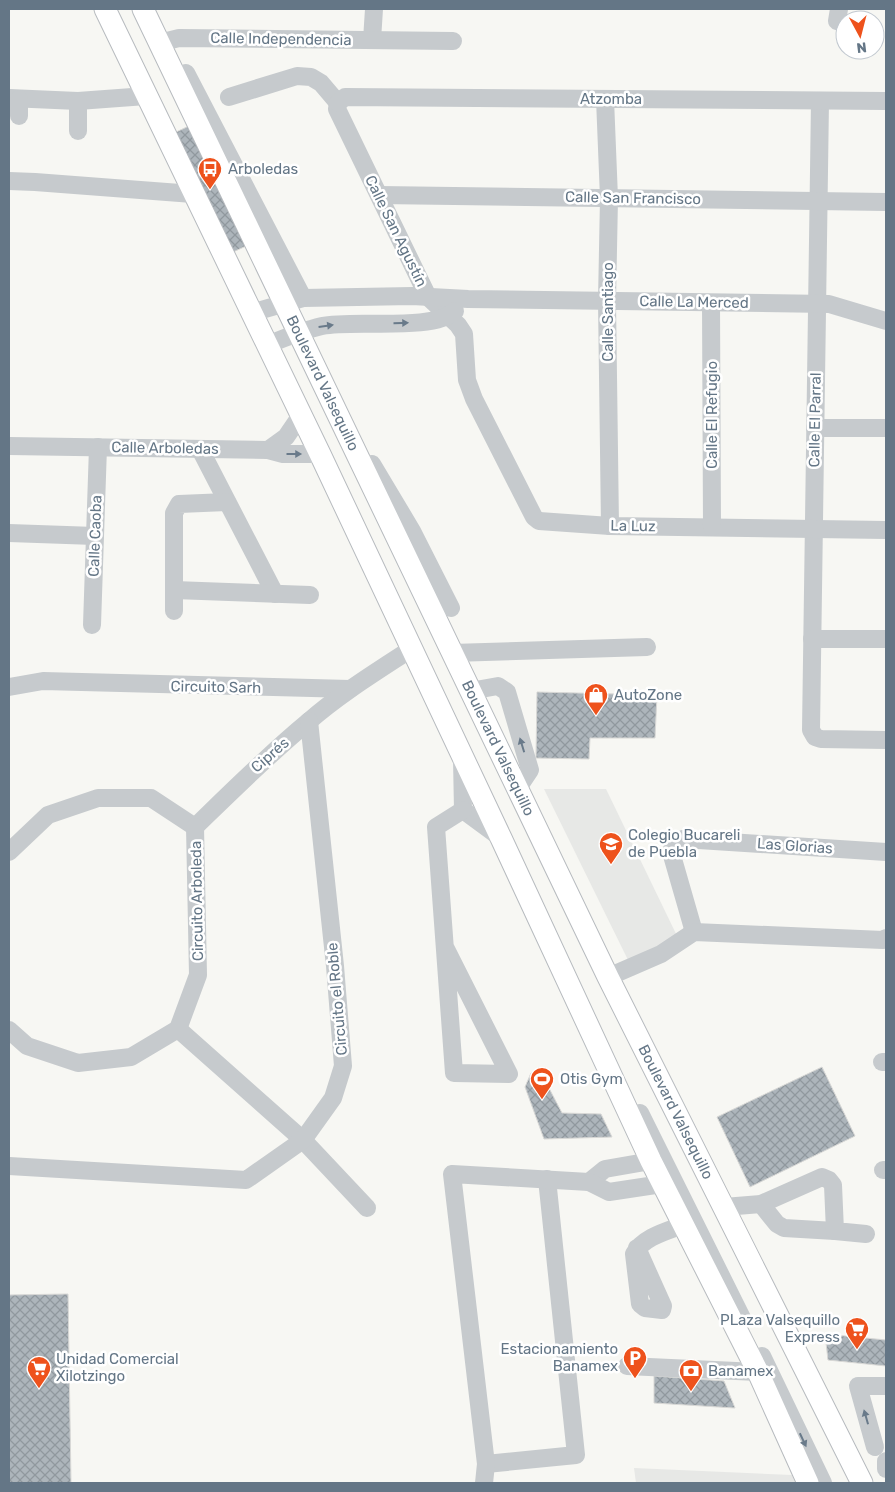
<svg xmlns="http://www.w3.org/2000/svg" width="895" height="1492" font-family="Rubik,sans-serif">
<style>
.built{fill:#e7e8e6}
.building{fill:url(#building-cross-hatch);stroke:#d8d8d6}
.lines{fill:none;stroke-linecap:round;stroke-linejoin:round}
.major-casing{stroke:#b7bbbf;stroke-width:23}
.minor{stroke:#c6cacd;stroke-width:18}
.major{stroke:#fff;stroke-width:21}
.oneway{fill:#697a8a}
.labels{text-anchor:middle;stroke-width:5;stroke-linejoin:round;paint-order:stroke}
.street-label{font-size:15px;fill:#647686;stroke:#fff}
.poi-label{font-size:15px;fill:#647686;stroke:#fff;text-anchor:start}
</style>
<defs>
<pattern id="building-cross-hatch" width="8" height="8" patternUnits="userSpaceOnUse" patternTransform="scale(1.25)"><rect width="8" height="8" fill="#adb5bb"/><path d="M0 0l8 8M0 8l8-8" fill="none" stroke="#90989e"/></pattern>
</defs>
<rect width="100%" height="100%" fill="#f7f7f3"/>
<g class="built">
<path d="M 544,789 L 606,789 L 679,940 L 628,960 Z"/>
<path d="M 634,1468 L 792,1475 L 795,1483 L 636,1483 Z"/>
</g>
<g class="building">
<path d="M 189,126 L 246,246 L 231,253 L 174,133 Z"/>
<path d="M 537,692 L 657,695 L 655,738 L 590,738 L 589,759 L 536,758 Z"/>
<path d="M 822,1067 L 855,1136 L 750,1187 L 717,1117 Z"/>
<path d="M 540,1071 L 562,1113 L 601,1114 L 612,1137 L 544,1139 L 525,1087 L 531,1073 Z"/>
<path d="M 68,1294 L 71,1483 L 9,1483 L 9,1295 Z"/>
<path d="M 825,1334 L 886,1340 L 886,1366 L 828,1360 Z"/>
<path d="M 654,1376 L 724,1381 L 735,1408 L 654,1403 Z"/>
</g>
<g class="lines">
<g class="major-casing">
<g id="major">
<path d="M 105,9 L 320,454 L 501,838 L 651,1161 L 758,1372 L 808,1483"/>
<path id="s1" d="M 143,9 L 608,977 L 862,1483"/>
</g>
</g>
<g class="minor">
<path d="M 837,21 L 839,9"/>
<path d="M 372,40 L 374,9"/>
<path d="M 159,43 L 179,38 L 453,41"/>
<path d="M 186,73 L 303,298"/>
<path d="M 229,97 L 297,76 L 311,77 L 321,83 L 338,103"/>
<path d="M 9,98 L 78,101 L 146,96"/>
<path d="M 605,99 L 609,198 L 607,301 L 610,526"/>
<path d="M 820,101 L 811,730 L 815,737 L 821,739 L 886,740"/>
<path d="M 338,103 L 337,109 L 428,297 L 458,325 L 464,334 L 467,380 L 474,399 L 534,517 L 539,521 L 610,526 L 886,530"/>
<path d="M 338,103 L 345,97 L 886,101"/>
<path d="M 19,116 L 19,99"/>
<path d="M 78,131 L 78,101"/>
<path d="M 9,181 L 35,182 L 193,194"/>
<path d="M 379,195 L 886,202"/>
<path d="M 711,303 L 712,527"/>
<path d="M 251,313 L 303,298 L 412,296 L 468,299 L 829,304 L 886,321"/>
<path d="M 267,345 C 284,338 304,330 322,326 C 355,319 432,332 455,311"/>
<path d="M 815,428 L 886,428"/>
<path d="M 9,446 L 268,450 L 283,454 L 320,454"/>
<path d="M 200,449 L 275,594"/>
<path d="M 268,450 L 286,437 L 301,415"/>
<path d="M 372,464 L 412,531 L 451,608"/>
<path d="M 9,533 L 95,536"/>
<path d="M 174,590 L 310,595"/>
<path d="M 174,611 L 174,513 L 179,504 L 227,502"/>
<path d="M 92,625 L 98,447"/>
<path d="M 812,639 L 886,639"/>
<path d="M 452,653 L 647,647"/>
<path d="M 9,687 L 43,681 L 350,689"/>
<path d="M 470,691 L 498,686 L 507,692 L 530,770 L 518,788"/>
<path d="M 462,759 L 463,810 L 501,838"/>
<path d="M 195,827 C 232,791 268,755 308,722 C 340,694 376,672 411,649"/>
<path d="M 9,852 L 48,815 L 98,798 L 151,798 L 195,827"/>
<path d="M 694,932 L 671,852 L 674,844 L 683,839 L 886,852"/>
<path d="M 445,947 L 509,1074 L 454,1073 L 436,827 L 463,810"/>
<path d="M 608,977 L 661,954 L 694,932 L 883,940 L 886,938"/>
<path d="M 178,1029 L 303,1140 L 367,1208"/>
<path d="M 9,1030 L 27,1046 L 78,1063 L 131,1057 L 178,1029 L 198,975 L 195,827"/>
<path d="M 882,1062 L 886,1062"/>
<path d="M 640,1113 L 742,1318"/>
<path d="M 9,1166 L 246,1180 L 303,1140 L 333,1098 L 343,1066 L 335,966 L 309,721"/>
<path d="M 883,1170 L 886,1170"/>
<path d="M 589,1182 L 605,1169 L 651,1161"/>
<path d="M 761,1204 L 777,1224 L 784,1228 L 835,1231"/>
<path d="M 724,1207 L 761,1204 L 822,1177 L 829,1180 L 833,1185 L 835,1231 L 866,1234"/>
<path d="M 637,1248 L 663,1306 L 662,1310 L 645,1308 L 640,1304 L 634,1254 C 643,1237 667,1231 683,1225"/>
<path d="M 762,1356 L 823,1483"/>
<path d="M 627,1366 L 758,1372"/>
<path d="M 875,1447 L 858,1386 L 886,1386"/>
<path d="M 886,1461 L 886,1469"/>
<path d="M 486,1464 L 576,1455 L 547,1179"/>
<path d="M 484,1483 L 486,1464 L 452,1174 L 589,1182 L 609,1192 L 662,1184"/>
</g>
<use href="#major" class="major"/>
</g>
<defs><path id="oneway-solid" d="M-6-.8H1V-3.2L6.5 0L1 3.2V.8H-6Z" transform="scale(1.25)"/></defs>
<g class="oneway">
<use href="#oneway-solid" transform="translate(401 323) rotate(-1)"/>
<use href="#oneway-solid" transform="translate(326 326) rotate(-8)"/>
<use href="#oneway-solid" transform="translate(294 454)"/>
<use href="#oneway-solid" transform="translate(522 745) rotate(-107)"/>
<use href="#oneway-solid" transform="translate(866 1417) rotate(-106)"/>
<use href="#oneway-solid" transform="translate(803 1440) rotate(65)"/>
</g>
<defs>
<g id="bus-pin" transform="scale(1.25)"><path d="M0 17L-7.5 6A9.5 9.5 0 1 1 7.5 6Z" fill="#ee521c" stroke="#fff"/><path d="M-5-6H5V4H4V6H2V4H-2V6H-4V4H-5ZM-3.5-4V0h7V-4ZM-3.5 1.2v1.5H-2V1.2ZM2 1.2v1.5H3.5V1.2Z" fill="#fff"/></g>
<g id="shop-pin" transform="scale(1.25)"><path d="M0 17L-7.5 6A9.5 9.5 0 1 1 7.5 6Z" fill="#ee521c" stroke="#fff"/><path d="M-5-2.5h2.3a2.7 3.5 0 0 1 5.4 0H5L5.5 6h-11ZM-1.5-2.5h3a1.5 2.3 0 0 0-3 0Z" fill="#fff"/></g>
<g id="school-pin" transform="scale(1.25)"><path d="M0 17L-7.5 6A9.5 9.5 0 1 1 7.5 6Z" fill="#ee521c" stroke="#fff"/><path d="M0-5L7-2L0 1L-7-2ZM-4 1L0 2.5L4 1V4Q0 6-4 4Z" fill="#fff"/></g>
<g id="stadium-pin" transform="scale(1.25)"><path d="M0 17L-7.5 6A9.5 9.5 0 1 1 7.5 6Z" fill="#ee521c" stroke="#fff"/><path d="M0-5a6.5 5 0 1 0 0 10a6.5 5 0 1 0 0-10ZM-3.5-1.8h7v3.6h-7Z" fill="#fff"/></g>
<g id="supermarket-pin" transform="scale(1.25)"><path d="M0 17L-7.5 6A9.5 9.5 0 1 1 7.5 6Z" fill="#ee521c" stroke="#fff"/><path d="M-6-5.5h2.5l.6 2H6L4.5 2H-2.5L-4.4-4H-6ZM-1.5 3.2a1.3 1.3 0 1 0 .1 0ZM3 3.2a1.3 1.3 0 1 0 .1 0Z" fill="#fff"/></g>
<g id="parking-pin" transform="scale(1.25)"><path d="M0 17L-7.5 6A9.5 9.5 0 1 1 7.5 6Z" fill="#ee521c" stroke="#fff"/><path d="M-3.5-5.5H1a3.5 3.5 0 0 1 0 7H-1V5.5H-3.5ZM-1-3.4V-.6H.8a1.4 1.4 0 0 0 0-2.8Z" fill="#fff"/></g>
<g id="bank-pin" transform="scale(1.25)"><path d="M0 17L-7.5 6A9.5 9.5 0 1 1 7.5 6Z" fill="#ee521c" stroke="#fff"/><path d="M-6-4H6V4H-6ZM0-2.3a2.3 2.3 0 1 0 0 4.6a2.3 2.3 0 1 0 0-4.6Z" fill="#fff"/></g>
</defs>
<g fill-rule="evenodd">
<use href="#bus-pin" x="210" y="169"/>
<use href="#shop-pin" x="596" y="695"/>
<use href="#school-pin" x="611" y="844"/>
<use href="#stadium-pin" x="542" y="1079"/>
<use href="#supermarket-pin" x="857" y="1329"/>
<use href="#parking-pin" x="635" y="1358"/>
<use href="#supermarket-pin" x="39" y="1368"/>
<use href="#bank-pin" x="691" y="1371"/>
</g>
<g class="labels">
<g class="street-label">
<text transform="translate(281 39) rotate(1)" y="5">Calle Independencia</text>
<text x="611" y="104">Atzomba</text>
<text transform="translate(633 198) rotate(1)" y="5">Calle San Francisco</text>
<text transform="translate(396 231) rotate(64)" y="5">Calle San Agustín</text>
<text transform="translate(694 302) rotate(1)" y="5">Calle La Merced</text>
<text transform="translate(608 312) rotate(-90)" y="5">Calle Santiago</text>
<text dy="5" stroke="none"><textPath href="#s1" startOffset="415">Boulevard Valsequillo</textPath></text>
<text transform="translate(712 415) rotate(-90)" y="5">Calle El Refugio</text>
<text transform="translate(815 420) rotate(-89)" y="5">Calle El Parral</text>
<text transform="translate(165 448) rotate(1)" y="5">Calle Arboledas</text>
<text transform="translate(633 526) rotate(1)" y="5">La Luz</text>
<text transform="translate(95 536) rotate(-88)" y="5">Calle Caoba</text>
<text transform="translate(216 687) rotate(1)" y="5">Circuito Sarh</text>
<text dy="5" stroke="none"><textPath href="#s1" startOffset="820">Boulevard Valsequillo</textPath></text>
<text transform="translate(270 755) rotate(-41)" y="5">Ciprés</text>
<text transform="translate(795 846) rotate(4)" y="5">Las Glorias</text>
<text transform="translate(197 901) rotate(-91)" y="5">Circuito Arboleda</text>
<text transform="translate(337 999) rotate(-95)" y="5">Circuito el Roble</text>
<text dy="5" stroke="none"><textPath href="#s1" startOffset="1225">Boulevard Valsequillo</textPath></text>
</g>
<g class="poi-label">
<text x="228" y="174">Arboledas</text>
<text x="614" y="700">AutoZone</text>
<text x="628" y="840">Colegio Bucareli<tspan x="628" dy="17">de Puebla</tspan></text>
<text x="560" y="1084">Otis Gym</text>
<text x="840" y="1325" text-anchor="end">PLaza Valsequillo<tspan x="840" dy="17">Express</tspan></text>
<text x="618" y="1354" text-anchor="end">Estacionamiento<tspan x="618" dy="17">Banamex</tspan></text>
<text x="56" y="1364">Unidad Comercial<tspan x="56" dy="17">Xilotzingo</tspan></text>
<text x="708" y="1376">Banamex</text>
</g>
</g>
<rect width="895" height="1492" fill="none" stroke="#647686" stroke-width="20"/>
<g transform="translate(860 35) rotate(173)"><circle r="24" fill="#ffffff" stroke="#c1c8cf"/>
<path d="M0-4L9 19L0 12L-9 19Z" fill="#ee521c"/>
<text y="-8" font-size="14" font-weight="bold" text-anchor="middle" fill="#647686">N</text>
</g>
</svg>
